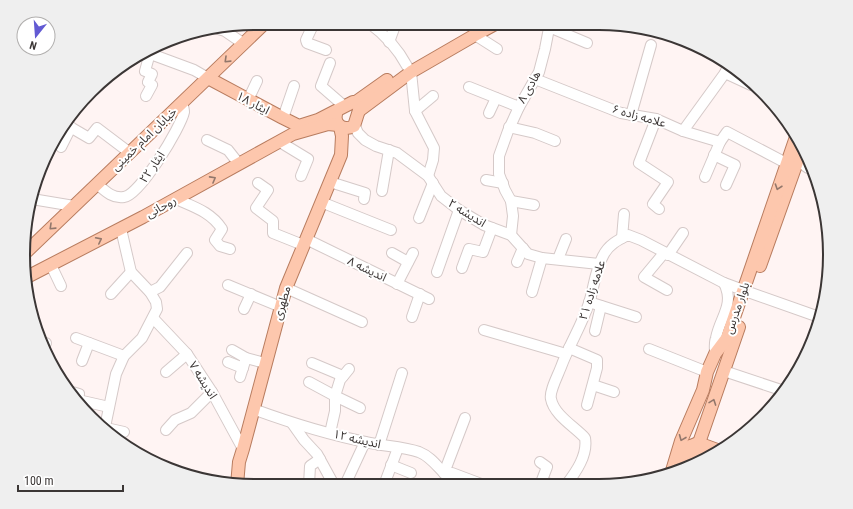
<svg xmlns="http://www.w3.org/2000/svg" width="853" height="509" font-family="'Roboto Condensed','Noto Sans Arabic',sans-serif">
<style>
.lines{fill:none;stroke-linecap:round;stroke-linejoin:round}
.minor-casing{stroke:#d5c9c8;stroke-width:12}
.major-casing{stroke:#b87c5f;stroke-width:14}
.minor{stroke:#fff;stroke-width:10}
.major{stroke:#fdc7ad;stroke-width:12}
.oneway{stroke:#92776b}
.labels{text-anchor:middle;stroke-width:4;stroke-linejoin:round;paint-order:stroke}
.street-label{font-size:12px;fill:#3b3635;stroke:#fff}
.rim{fill:none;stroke:#3b3635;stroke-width:2}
</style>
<rect width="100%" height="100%" fill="#fff4f3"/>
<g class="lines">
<g class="minor-casing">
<g id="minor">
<path d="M 314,23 L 306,40 L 307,43 L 326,50"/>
<path d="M 369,23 C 384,34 398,49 407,66"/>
<path d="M 587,23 L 588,24"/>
<path d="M 549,27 L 587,43"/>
<path d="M 218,29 L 225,31 L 244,44"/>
<path d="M 475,35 L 497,49"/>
<path d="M 389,42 L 396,23"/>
<path d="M 148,53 L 194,70 L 208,78"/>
<path d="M 330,63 L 321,86 L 344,106"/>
<path d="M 411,72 L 415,111 L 434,148 L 433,160 L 428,176"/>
<path d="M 725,73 L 751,85"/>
<path d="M 535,79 L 621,113 L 656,119 L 683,131 L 720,142"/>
<path d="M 469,87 L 519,107"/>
<path d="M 146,96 L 152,85 L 148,82 L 152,74 L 145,71 L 150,53"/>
<path d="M 248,100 L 257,81"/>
<path d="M 415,111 L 433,96"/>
<path d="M 489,113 L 496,98"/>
<path d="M 631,115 L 651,45"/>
<path d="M 283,118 L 294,86"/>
<path d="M 656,119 L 639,163 L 668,182 L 653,204 L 659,209"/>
<path d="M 65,124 L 89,138 L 97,128 L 130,153"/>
<path d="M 354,124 L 358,133 L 365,140 L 376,146 L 397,153 L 428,176 L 441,196 L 459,210 L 484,225 L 511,235 L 528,254 L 542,258 L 599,264"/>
<path d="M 509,127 L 535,133 L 555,141"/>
<path d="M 683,131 L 725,73 L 729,64"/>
<path d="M 207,140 L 228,150 L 239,164"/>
<path d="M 280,142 L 308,159 L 301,176"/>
<path d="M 61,147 L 71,127"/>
<path d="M 714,155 L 735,165 L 726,185"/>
<path d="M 798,161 L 808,168"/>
<path d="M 705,177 L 720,142 L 727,132 L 786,163"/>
<path d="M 486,180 L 503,183"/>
<path d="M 330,182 L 365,193 L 364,199"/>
<path d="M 258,183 L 268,190 L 256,208 L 273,221 L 273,233 L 303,245"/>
<path d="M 97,184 C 105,191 113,199 124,197 C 140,195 181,127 184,112 C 184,109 183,106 182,103"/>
<path d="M 382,191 L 389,150"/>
<path d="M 32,199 L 74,206"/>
<path d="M 176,199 C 194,207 211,212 222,229 L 215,240 L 220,246 L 230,249"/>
<path d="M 511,201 L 534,205"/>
<path d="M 321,202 L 391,230"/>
<path d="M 419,218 L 433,183"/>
<path d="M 511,235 L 513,216 L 511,201 L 505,190 L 499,174 L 499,156 L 508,131 L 519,107 L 539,72 L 545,49 L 550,23"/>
<path d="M 622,238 L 624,214"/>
<path d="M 306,239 L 429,299"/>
<path d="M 392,253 L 408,262"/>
<path d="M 664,253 L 644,277 L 667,290"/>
<path d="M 668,255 L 683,233"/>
<path d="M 558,259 L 566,239"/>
<path d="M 517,262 L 523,248"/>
<path d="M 51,265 L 61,286"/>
<path d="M 462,268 L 469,249 L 483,252 L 492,228"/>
<path d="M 437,272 L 459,210"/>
<path d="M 397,284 L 413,253"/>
<path d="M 228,285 L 281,307"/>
<path d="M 286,288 L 362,322"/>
<path d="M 150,292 L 160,287 L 187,253"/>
<path d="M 532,292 L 542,258"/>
<path d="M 751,293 L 819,317"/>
<path d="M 111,294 L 131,272"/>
<path d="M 589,302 L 636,317"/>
<path d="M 244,309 L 251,294"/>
<path d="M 412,317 L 420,294"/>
<path d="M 153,318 L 187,354 L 212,392 L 243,449"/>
<path d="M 484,330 L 566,354"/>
<path d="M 595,331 L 601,306"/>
<path d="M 76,338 L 124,356"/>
<path d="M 42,342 L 46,343"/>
<path d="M 569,348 L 597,360 L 597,368 L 587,405"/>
<path d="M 649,349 L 707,372"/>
<path d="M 232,350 L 246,358 L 265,363"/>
<path d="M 715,354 C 715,349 714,343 716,338 C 720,317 735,305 724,283"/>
<path d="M 82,361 L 89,343"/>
<path d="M 228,362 L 243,368"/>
<path d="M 312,363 L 343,376"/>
<path d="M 724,371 L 784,391"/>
<path d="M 166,372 L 187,354"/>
<path d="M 240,377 L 246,358"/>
<path d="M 309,382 L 335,396 L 360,408"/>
<path d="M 593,385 L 614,392"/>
<path d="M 69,391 L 79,394 L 78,400"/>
<path d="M 78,402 L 78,400 L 109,407"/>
<path d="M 253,409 C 291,423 330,435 370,443 C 385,446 405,447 419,452 C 437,459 443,479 461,485"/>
<path d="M 292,423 L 304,440 L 317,454 L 334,485"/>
<path d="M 105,427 L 116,374 L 124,356 L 142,338 L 157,309 L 156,302 L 150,292 L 131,272 L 121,229"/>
<path d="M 106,428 L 124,432"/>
<path d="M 166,430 L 175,420 L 191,413 L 212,392"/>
<path d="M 330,433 L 335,411 L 335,396 L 340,380 L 349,369"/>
<path d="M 379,445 L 402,373"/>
<path d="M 540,462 L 547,467 L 542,480 L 551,485"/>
<path d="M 391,465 L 411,473"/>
<path d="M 444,473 L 465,418"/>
<path d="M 444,473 L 452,473 L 484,485"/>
<path d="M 309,485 L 310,466 L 320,459"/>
<path d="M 345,485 L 365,442"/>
<path d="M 384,485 L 398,448"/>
<path d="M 566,485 C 576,472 588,455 585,438 C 575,427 554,415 551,399 C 549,392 558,375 561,367 C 569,345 582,325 589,303 C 594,288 595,270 603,256 C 608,245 618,240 628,235 L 641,240 L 724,283 L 743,290"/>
</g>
</g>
<g class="major-casing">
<g id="major">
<path d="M 208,78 L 283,118 L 299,126 L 318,120 L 353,102 L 356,102 L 360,107 L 354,126 C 342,132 332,123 337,111"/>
<path d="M 356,102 L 387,80"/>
<path d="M 360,110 L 411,72 L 475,35 L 497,23"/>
<path d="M 23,255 L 265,23"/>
<path d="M 760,266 L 801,151"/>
<path d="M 27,277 L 143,217 L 293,134 L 328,124 L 338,125"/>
<path d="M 691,446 L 695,451 L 710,457"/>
<path d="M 691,466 L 739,327"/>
<path d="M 679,471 L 691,446 L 698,443 L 720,451"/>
<path d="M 671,474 L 681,441 L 703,390 L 707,372 L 715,354 L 727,338 L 796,137"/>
<path d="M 237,485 L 239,462 L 243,449 L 286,288 L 341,155 L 342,136 L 340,127"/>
</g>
</g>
<use href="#minor" class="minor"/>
<use href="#major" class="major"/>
</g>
<defs><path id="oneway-chevron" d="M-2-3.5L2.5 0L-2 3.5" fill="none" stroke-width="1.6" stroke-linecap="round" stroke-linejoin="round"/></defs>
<g class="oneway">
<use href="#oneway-chevron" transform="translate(227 60) rotate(136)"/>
<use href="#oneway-chevron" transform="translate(213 179) rotate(-29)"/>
<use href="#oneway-chevron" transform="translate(778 187) rotate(109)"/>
<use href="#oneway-chevron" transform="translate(52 227) rotate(136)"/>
<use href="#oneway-chevron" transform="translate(99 240) rotate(-27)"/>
<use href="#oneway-chevron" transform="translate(713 402) rotate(-70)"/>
<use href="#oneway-chevron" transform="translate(682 438) rotate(112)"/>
</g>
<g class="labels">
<g class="street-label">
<text transform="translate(529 87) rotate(-61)" y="4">هادی ۸</text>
<text transform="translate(253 103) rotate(28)" y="4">ایثار ۱۸</text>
<text transform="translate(639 116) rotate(16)" y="4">علامه زاده ۶</text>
<text transform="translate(144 139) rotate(-44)" y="4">خیابان امام خمینی</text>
<text transform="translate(152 167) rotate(-56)" y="4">ایثار ۲۲</text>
<text transform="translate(161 207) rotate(-29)" y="4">روحانی</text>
<text transform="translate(467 213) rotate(32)" y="4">اندیشه ۲</text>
<text transform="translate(367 269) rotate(26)" y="4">اندیشه ۸</text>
<text transform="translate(592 290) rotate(-72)" y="4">علامه زاده ۲۱</text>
<text transform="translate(282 303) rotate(-73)" y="4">مطهری</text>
<text transform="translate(737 308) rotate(-71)" y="4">بلوار مدرس</text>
<text transform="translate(203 380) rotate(58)" y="4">اندیشه ۷</text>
<text transform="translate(357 439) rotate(13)" y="4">اندیشه ۱۲</text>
</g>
</g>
<path d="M0 0H853V509H0ZM254 30H599A224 224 0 0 1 823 254V255A224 224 0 0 1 599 479H254A224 224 0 0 1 30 255V254A224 224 0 0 1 254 30Z" fill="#efefef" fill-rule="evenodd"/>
<path class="rim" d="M254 30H599A224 224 0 0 1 823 254V255A224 224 0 0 1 599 479H254A224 224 0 0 1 30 255V254A224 224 0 0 1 254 30Z"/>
<g transform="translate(36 36) rotate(197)"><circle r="19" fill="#ffffff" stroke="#b1afae"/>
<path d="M0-3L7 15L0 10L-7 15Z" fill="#625ad3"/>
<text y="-6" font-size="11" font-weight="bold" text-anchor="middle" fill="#3b3635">N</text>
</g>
<path d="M18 485v6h105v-6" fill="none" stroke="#3b3635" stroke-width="2"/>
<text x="24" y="485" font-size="12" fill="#3b3635" stroke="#ffffff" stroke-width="3" paint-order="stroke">100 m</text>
</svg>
